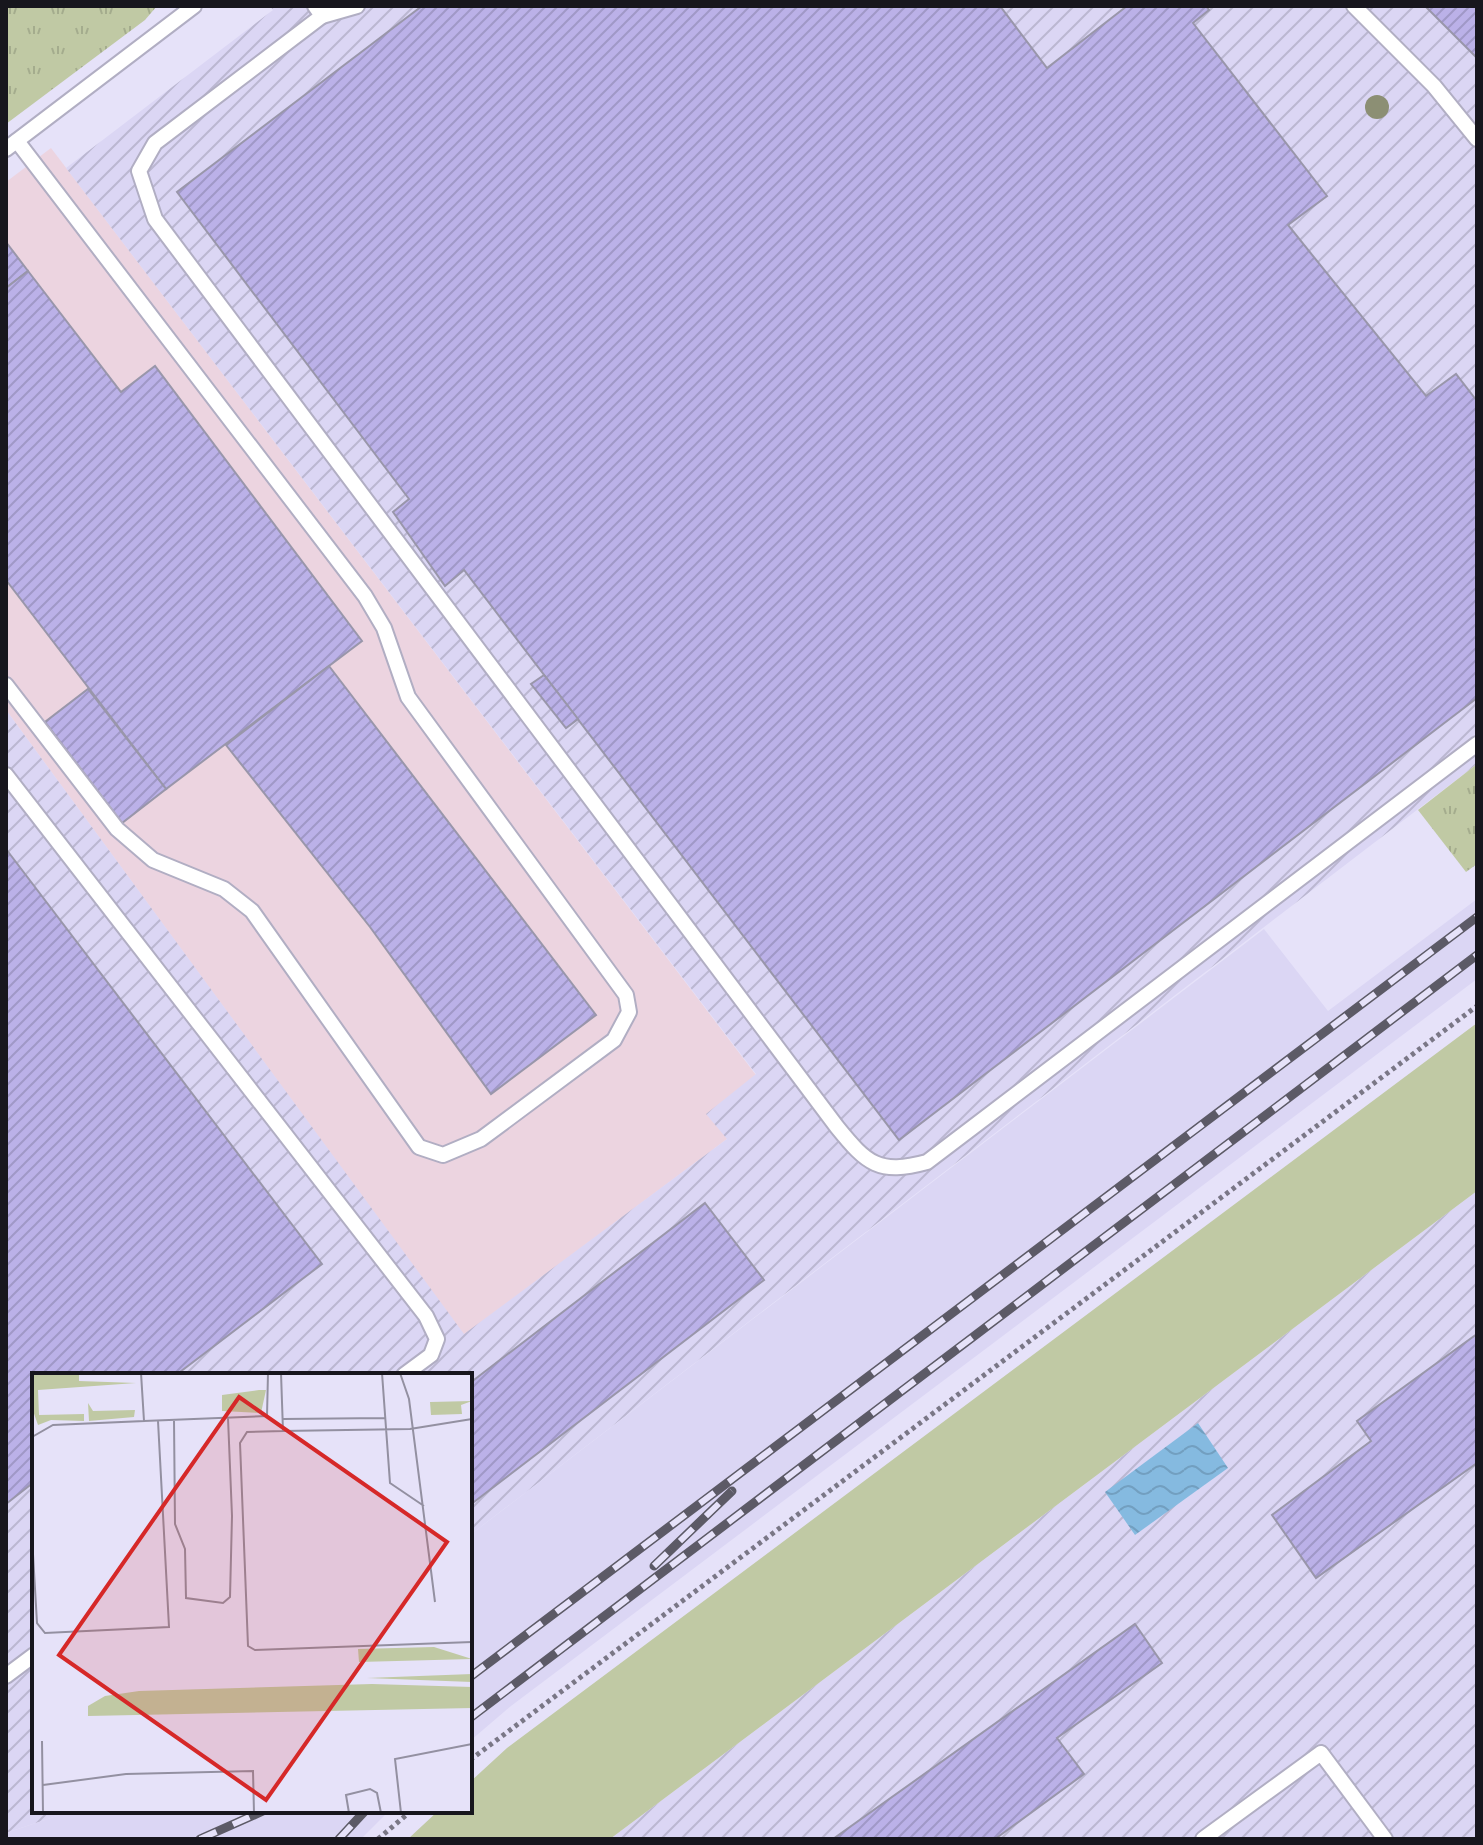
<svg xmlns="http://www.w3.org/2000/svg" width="1483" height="1845" font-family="Jost,sans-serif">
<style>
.commercial{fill:#ecd4e0}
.industrial{fill:url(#industrial-furrows)}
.built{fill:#dbd6f4}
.grass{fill:url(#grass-tufts)}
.garden{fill:#c0c9a4}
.water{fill:url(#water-waves)}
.building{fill:url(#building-hatch);stroke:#9996aa;stroke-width:2}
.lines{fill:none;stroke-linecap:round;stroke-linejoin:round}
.service-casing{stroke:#b1aec3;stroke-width:18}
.path{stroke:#7a7786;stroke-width:5;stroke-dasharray:4 4;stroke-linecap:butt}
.service{stroke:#fff;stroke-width:14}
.rail-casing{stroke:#5c5a66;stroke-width:9}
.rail{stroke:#e6e2f9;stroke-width:6;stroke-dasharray:18;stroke-linecap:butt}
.tree{fill:#8c8f74}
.inset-road{fill:none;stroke:#9390a1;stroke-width:2}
.view{fill:#d62828;fill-opacity:0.15;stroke:#d62828;stroke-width:4}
.inset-edge{fill:none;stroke:#17161d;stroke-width:4}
</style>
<defs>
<pattern id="industrial-furrows" width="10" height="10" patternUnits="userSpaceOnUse" patternTransform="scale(2)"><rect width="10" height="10" fill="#dbd6f4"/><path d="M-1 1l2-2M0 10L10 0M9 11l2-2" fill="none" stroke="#bbb7d1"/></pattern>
<pattern id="grass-tufts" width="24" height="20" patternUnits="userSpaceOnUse" patternTransform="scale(2)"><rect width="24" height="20" fill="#c0c9a4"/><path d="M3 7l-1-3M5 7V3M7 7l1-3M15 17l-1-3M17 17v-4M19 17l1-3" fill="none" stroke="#a4ac8d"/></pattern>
<pattern id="water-waves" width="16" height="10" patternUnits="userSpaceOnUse" patternTransform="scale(2)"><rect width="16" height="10" fill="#85bae0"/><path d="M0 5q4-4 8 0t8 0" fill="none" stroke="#729fc0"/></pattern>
<pattern id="building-hatch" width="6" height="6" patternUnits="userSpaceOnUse" patternTransform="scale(2)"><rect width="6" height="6" fill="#bbb1e8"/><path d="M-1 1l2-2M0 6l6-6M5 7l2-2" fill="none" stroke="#a098c7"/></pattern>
</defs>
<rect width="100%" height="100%" fill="#e6e2f9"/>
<path class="commercial" d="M 51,148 L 756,1075 L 727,1139 L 464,1335 L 6,710 L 6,182 Z"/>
<g class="industrial">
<path d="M 270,6 L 1477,6 L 1477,764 L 470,1535 L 470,1375 L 34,1375 L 34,1811 L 72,1811 L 6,1833 L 6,710 L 464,1334 L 727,1139 L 706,1114 L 756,1074 L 66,168 L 273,10 Z"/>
<path d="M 1477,1191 L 1477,1839 L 610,1839 Z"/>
</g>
<g class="built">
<path d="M 1477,899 L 1477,979 L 511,1706 L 470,1741 L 470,1535 L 1264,929 L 1328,1011 Z"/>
<path d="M 72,1811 L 389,1811 L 361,1839 L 6,1839 L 6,1833 Z"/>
</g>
<g class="grass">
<path d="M 6,6 L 157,6 L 145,20 L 6,124 Z"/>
<path d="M 1477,764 L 1477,864 L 1466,872 L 1418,810 Z"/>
</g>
<path class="garden" d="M 1477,1023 L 1477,1191 L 610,1839 L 408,1839 L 438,1811 L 470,1811 L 470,1782 L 507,1748 Z"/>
<path class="water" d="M 1198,1423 L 1228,1468 L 1135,1535 L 1105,1492 Z"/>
<g class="building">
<path d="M 422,6 L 1000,6 L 1047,68 L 1127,6 L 1206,6 L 1209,10 L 1193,23 L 1327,196 L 1288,225 L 1426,396 L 1456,374 L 1477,401 L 1477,698 L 899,1140 L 464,570 L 445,586 L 393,512 L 409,499 L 177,192 Z"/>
<path d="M 1425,6 L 1477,6 L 1477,58 Z"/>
<path d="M 6,242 L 28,271 L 6,288 Z"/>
<path d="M 28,271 L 121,392 L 155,366 L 362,641 L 166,789 L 6,580 L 6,288 Z"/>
<path d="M 329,666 L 596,1015 L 491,1094 L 370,927 L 226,745 Z"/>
<path d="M 544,675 L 578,719 L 566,728 L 531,684 Z"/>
<path d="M 88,689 L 166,789 L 122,823 L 45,722 Z"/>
<path d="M 6,849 L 322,1264 L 176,1375 L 34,1375 L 34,1482 L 6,1504 Z"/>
<path d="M 705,1203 L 764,1280 L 470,1505 L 470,1383 Z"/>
<path d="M 1477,1334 L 1477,1463 L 1316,1578 L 1272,1515 L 1371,1441 L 1357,1421 Z"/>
<path d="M 1135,1624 L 1162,1663 L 1057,1738 L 1084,1774 L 995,1839 L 833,1839 Z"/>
</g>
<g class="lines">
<g class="service-casing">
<g id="service">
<path d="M 315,6 L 322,16 L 155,143 L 139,171 L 155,219 L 837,1127 C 867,1164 879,1175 927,1162 L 1477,744"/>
<path d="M 1354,6 L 1434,86 L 1477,139"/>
<path d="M 322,16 L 357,6"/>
<path d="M 6,149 L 194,6"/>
<path d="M 6,685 L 117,829 L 153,860 L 224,889 L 252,911 L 419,1147 L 443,1155 L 481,1139 L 614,1040 L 629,1012 L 626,995 L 408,697 L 384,628 L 365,596 L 17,141"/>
<path d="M 6,775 L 426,1316 L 437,1339 L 431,1355 L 404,1375"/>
<path d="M 6,1676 L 34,1655"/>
<path d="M 1203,1839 L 1321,1753 L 1385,1839"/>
</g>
</g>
<g class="path">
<path d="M 470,1760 L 1477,1006"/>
<path d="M 378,1839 L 411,1811"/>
</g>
<use href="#service" class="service"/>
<g class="rail-casing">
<g id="rail">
<path d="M 654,1566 L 732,1491"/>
<path d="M 470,1677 L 1477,917"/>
<path d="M 470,1718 L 1477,955"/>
<path d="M 200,1839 L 263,1811"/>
<path d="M 339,1839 L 365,1811"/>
</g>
</g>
<use href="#rail" class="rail"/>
</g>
<circle class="tree" cx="1377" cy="107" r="12"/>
<g transform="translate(32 1373)">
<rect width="440" height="440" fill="#e6e2f9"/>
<path d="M 0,0 L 47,0 L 47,8 L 104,10 L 6,17 L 7,42 L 52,41 L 52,48 L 19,47 L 6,52 L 0,35 ZM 227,17 L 234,17 L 229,40 L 190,38 L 190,22 ZM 440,28 L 429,32 L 430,41 L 399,42 L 398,29 ZM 56,30 L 61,38 L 103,37 L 102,44 L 57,48 ZM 402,274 L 440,286 L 327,289 L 326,276 ZM 440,301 L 440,309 L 335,305 Z" fill="#c0c9a4"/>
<path d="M 340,311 L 440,314 L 440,335 L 56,343 L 56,333 L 73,323 L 107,318 Z" fill="#c0c9a4"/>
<path class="inset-road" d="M 249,0 L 251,58 L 215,59 L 208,70 L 216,273 L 223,277 L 440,269M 350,0 L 358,110 L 392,133M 368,0 L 377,26 L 403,229M 251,46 L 353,45M 142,47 L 143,151 L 153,176 L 154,225 L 191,230 L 198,224 L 200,143 L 196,45M 112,48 L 235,43 L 236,0M 251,58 L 378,56 L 440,46M 0,64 L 21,52 L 112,48 L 109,0M 0,164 L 5,250 L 13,260 L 137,254 L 126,48M 10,368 L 11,440M 11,412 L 94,401 L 221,398 L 222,440M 317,440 L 314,422 L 338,416 L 345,420 L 349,440M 369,440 L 363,386 L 440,371"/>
<path class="view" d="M 207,24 L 415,169 L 234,427 L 27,282 Z"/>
<rect width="440" height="440" class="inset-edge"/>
</g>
<rect width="1483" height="1845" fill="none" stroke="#17161d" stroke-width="16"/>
</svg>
